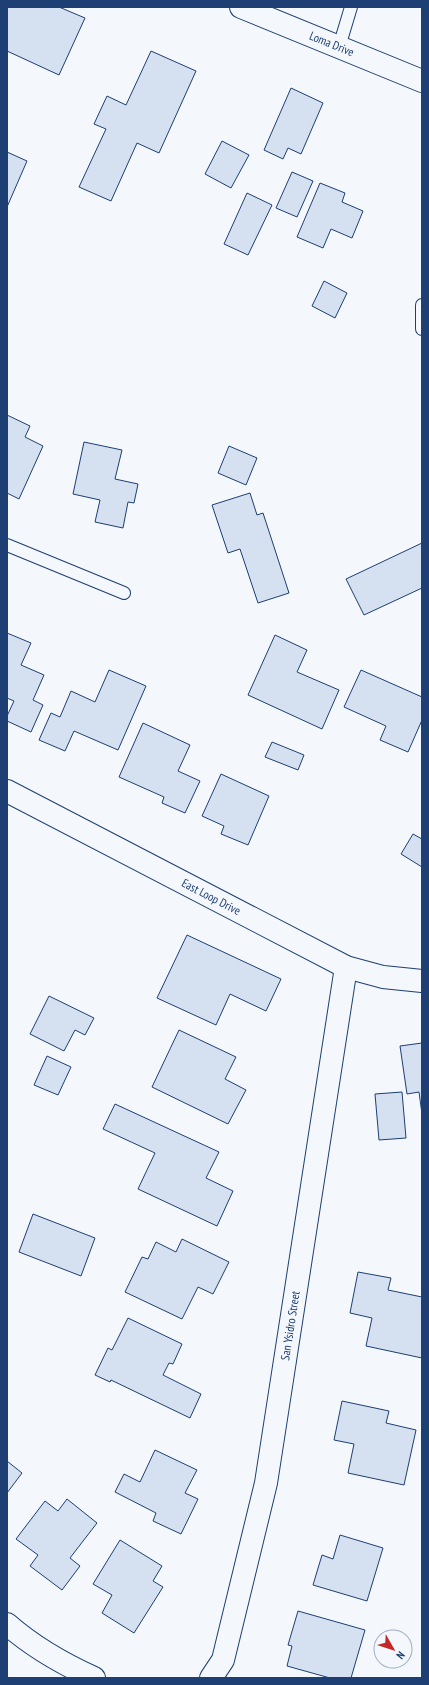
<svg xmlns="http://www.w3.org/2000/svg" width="429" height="1685" font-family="'PT Sans Narrow',sans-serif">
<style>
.building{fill:#d5e0f0;stroke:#1d3f73}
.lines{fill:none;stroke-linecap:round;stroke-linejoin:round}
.lane-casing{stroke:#1d3f73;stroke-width:14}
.street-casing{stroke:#1d3f73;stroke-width:24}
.lane{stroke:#f4f7fb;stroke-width:12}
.street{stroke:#f4f7fb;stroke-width:22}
.labels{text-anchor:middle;stroke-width:3;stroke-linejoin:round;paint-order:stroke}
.street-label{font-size:12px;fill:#1d3f73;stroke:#f4f7fb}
</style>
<rect width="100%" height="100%" fill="#f4f7fb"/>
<g class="building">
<path d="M 7,7 L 59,7 L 85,18 L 59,75 L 7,51 Z"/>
<path d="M 151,51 L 196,71 L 159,153 L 137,143 L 111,201 L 79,187 L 106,129 L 94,124 L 107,96 L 126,105 Z"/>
<path d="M 291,88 L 323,103 L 301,154 L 288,148 L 283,159 L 264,150 Z"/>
<path d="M 222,141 L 249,155 L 231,188 L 205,174 Z"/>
<path d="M 7,152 L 27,161 L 7,207 Z"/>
<path d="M 292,172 L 313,181 L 297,217 L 276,208 Z"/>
<path d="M 320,183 L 345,193 L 342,202 L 363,211 L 352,238 L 331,229 L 323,248 L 297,237 Z"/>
<path d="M 247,193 L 272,205 L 248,255 L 224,244 Z"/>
<path d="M 324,281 L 347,293 L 335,318 L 312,306 Z"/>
<path d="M 7,415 L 30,426 L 25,437 L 43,446 L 19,499 L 7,493 Z"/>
<path d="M 84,442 L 122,450 L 115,479 L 138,484 L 134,503 L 128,502 L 123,528 L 95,522 L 100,500 L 73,494 Z"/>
<path d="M 229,446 L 257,458 L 246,485 L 218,473 Z"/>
<path d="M 250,493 L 257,515 L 263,513 L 289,593 L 258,603 L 240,549 L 228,553 L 212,505 Z"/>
<path d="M 422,543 L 422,588 L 364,615 L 346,579 Z"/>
<path d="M 7,633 L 31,643 L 21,665 L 44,675 L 33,700 L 43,705 L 31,732 L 7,721 L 7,716 L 14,701 L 7,698 Z"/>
<path d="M 275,635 L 307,650 L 297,672 L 339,690 L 322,729 L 248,695 Z"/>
<path d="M 109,670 L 146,686 L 118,750 L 74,731 L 65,751 L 39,740 L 51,713 L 60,717 L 71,691 L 95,702 Z"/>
<path d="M 361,670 L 422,697 L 422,720 L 408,752 L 380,740 L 386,726 L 344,707 Z"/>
<path d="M 143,723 L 190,745 L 178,771 L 200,781 L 185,813 L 162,803 L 164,797 L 119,777 Z"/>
<path d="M 272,742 L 304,755 L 298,770 L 265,757 Z"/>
<path d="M 221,774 L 269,796 L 248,845 L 221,834 L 224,826 L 202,816 Z"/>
<path d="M 413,834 L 422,839 L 422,867 L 401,854 Z"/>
<path d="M 187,935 L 281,979 L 266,1011 L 230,994 L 216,1025 L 157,998 Z"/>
<path d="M 49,996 L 94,1018 L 85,1035 L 75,1030 L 64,1051 L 30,1034 Z"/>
<path d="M 179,1030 L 236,1057 L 225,1079 L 246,1090 L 228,1124 L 152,1087 Z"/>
<path d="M 422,1043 L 422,1114 L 419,1092 L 407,1094 L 400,1046 Z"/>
<path d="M 47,1056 L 71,1067 L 58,1095 L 34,1085 Z"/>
<path d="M 402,1092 L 406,1138 L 379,1140 L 375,1094 Z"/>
<path d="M 115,1104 L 219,1152 L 206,1178 L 233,1191 L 217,1226 L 138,1189 L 155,1153 L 103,1129 Z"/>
<path d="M 33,1214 L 95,1238 L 81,1276 L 19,1252 Z"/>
<path d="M 182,1239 L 229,1262 L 213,1294 L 198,1287 L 182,1319 L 125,1292 L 142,1257 L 148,1259 L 156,1242 L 176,1252 Z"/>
<path d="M 358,1272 L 391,1278 L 388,1290 L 422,1297 L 422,1358 L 366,1346 L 372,1318 L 350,1313 Z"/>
<path d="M 128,1318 L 182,1344 L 173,1364 L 169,1363 L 163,1375 L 201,1394 L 190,1418 L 111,1380 L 110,1382 L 95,1375 L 108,1348 L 112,1350 Z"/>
<path d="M 342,1401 L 389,1411 L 386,1423 L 416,1430 L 404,1485 L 348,1473 L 354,1444 L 334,1440 Z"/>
<path d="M 155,1450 L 197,1470 L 185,1493 L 198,1499 L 181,1534 L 153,1521 L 156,1513 L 115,1492 L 124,1474 L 140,1482 Z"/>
<path d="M 7,1461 L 22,1473 L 7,1493 Z"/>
<path d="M 67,1499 L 97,1523 L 70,1558 L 80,1566 L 62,1590 L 30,1566 L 38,1555 L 16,1539 L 45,1501 L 58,1511 Z"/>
<path d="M 340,1535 L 383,1548 L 367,1601 L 313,1585 L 322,1555 L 333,1559 Z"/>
<path d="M 120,1540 L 162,1566 L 153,1581 L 163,1587 L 134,1633 L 102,1613 L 112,1595 L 93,1584 Z"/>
<path d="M 298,1611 L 365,1630 L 351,1678 L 330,1678 L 287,1666 L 292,1646 L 288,1645 Z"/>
</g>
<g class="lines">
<g class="lane-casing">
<g id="lane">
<path d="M 339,47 L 351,7"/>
<path d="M 422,305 L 422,329"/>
<path d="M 7,545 L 124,593"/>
</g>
</g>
<g class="street-casing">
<g id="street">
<path id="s1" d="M 241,7 L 422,81"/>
<path id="s2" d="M 7,791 L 346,967 L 383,977 L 422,981"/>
<path d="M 7,1624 C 32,1646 63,1664 94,1678"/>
<path id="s3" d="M 211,1678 L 223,1660 L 266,1483 L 346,967"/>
</g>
</g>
<use href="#lane" class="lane"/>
<use href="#street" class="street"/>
</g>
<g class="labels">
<g class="street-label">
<text dy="4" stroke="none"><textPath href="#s1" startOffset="98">Loma Drive</textPath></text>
<text dy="4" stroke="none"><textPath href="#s2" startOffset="230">East Loop Drive</textPath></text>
<text dy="4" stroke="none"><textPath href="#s3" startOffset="363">San Ysidro Street</textPath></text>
</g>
</g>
<rect width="429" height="1685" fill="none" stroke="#1d3f73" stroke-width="16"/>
<g transform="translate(393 1649) rotate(129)"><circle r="19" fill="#f4f7fb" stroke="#9eadc5"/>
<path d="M0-3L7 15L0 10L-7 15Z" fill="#c62828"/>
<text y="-6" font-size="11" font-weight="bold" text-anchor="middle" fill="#1d3f73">N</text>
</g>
</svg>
